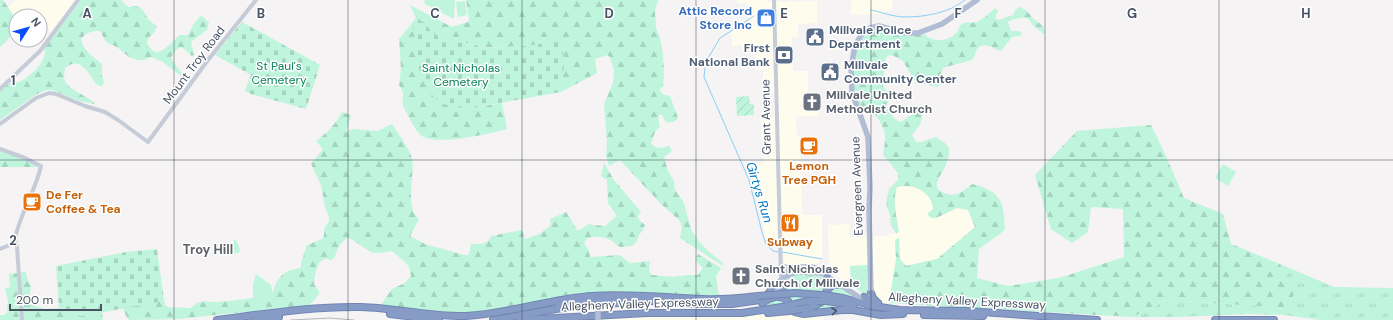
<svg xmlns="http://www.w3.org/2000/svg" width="1393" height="320" font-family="'DM Sans',sans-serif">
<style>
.commercial{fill:#fefced}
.grass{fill:url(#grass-tufts)}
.forest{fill:url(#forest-firs)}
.cemetery{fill:url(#cemetery-stones)}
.park{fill:#bef5dc}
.garden{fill:url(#garden-furrows)}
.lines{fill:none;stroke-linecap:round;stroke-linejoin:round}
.stream{stroke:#87cff7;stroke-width:1}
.highway-casing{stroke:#7186b2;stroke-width:8}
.minor{stroke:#c5ccd8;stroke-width:4}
.major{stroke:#b0bdd4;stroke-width:5.5}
.highway{stroke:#869bc6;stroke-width:6}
.rail{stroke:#b4b6be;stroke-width:1}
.highway-bridge-casing{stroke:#7186b2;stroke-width:8;stroke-linecap:butt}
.major-bridge{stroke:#b0bdd4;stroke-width:5.5}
.highway-bridge{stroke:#869bc6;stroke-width:6}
.oneway{stroke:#4b5668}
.grid{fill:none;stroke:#485263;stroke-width:1;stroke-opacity:0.55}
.labels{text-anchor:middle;stroke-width:3;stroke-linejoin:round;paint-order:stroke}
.shop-label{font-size:12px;font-weight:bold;fill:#366cbe;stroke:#fff;text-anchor:end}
.service-label{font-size:12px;font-weight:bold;fill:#4e5e75;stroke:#fff;text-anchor:start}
.street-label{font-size:12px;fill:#485263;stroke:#fff}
.park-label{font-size:12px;fill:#0d835a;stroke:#fff}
.worship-label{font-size:12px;font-weight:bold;fill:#5b616d;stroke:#fff;text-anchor:start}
.food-label{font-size:12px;font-weight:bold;fill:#c56008;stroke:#fff}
.water-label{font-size:13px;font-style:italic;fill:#0079be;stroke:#fff}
.neighbourhood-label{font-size:13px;font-weight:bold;fill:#5e6169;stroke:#fff}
.grid-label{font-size:13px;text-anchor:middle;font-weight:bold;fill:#485263;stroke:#fff;stroke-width:3;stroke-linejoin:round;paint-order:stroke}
</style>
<defs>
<pattern id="grass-tufts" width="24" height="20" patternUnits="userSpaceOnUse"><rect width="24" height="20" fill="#bef5dc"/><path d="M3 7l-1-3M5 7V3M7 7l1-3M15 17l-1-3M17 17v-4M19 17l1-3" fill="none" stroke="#a5d4c0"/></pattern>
<pattern id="forest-firs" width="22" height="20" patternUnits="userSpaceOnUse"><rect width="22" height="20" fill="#bef5dc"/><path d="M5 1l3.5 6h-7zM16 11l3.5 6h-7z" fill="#a5d4c0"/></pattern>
<pattern id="cemetery-stones" width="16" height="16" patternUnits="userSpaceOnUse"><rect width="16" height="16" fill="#bef5dc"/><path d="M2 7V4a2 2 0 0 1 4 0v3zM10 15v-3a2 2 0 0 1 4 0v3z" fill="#a5d4c0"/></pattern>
<pattern id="garden-furrows" width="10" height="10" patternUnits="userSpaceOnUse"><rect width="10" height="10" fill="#bef5dc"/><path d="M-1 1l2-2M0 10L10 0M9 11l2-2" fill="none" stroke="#a5d4c0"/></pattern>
</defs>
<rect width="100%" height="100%" fill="#f5f3f3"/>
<g class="commercial">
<path d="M 16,0 L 75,0 L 51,32 L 40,18 L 40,16 L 34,10 L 29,16 L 16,16 L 16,19 L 8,8 Z"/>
<path d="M 737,0 L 766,0 L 769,2 L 817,1 L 817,23 L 798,24 L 798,37 L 792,37 L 793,71 L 808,71 L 808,95 L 819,95 L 819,116 L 796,117 L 797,136 L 801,136 L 802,215 L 822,215 L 822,258 L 817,264 L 784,264 L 783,247 L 770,245 L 765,239 L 754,184 L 745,163 L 764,162 L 763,138 L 761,138 L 761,118 L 774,117 L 774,92 L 764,91 L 763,70 L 756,70 L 755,45 L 732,46 L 731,33 L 748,21 L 747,3 L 738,3 Z"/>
<path d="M 851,0 L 892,0 L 893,8 L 882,14 L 851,15 Z"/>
<path d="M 903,186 L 912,186 L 928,195 L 933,201 L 933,209 L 936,218 L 957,208 L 968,210 L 975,228 L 937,259 L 905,266 L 900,259 L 899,239 L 895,240 L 896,259 L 889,303 L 880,302 L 875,298 L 873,292 L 872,237 L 888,235 L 899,232 L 895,206 L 896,190 L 897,187 Z"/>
<path d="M 849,224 L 849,237 L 867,237 L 868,265 L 850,266 L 851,285 L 829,271 L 828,225 Z"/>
<path d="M 824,314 L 823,320 L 602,320 L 602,317 L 652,315 L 775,315 L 804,316 Z"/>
</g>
<g class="grass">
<path d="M 234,240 L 236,240 L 239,247 L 240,251 L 238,253 L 218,254 L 216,242 L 220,249 L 227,252 C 233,249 233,246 234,240 Z"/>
<path d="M 1280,264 L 1334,287 L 1393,288 L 1393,320 L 1320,320 L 1285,315 L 1250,314 L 1176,317 L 1132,317 L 1167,300 L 1287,308 L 1294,294 Z"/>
<path d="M 793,274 L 820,275 L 825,278 L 824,279 L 824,293 L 812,296 L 815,298 L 790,302 L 784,284 Z"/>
<path d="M 837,286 L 861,299 L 828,293 Z"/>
<path d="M 779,298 L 786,303 L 773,306 L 760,308 L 762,305 Z"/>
<path d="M 821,304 L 850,308 L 805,312 Z"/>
</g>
<g class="forest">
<path d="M 0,0 L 3,0 L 16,19 L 16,31 L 0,47 Z"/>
<path d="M 80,0 L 121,0 L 128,7 C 145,4 141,11 150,21 C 152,23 155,24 157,27 L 153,34 L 148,38 L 147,43 C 149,46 151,49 153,51 C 162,56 173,40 180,35 L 188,35 L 193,25 L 201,15 L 209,23 L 207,30 L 191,42 L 194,55 L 192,56 L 184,49 L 181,47 L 177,49 L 171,57 C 175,67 182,73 191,80 L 189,82 L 163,62 L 151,57 L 144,60 L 137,60 L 129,57 L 117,47 L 106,42 L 100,31 C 91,31 87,32 81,39 C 83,51 94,57 102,64 L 102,76 L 104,83 L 102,86 L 97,85 C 88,73 81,55 65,68 C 65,72 63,77 65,81 C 69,90 88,96 95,104 L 79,101 L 52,90 L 46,90 L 37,94 L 0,120 L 0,91 C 3,89 6,85 10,83 C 13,82 16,83 19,82 C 29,78 49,60 44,49 Z"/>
<path d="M 466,0 L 658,0 L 655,11 L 656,28 L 660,38 L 663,55 L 664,74 L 663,86 L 659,90 L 664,95 L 670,96 L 678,118 C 675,122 671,123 666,122 L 662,115 L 659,115 L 658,119 L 660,126 L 655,132 L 651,143 C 656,150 663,148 669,146 L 672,151 L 664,157 L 668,171 L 674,181 L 675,190 L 683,201 L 692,232 L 697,239 L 709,252 L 722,262 L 723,264 L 723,266 L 680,238 L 682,226 L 679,220 L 661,204 L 620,160 L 609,166 L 606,156 L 607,143 L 604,104 L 613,83 L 614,71 L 610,57 L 607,55 L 595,59 L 597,73 L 561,92 L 564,66 L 525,46 L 486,48 L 466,43 L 443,41 L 418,19 L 467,109 L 502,103 L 507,129 C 488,134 438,146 422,136 C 416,132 407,114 404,107 C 400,99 407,96 399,85 L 401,69 L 399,39 L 416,18 L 410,5 L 452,27 L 468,22 L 469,19 Z"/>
<path d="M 1020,7 C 1028,10 1029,15 1035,20 C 1040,24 1045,26 1045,33 L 1043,34 C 1040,30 1038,30 1035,27 C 1032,25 1031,21 1028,19 C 1024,16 1012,19 1008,22 C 1012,35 1009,29 1021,32 L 1022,34 L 1020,36 L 1012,37 L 1001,51 C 995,50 984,41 978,48 C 975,51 976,56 972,60 L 946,67 L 943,68 L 939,78 L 943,83 L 937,87 L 927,84 L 917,84 L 912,77 L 903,61 L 894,56 L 889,55 L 885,59 L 883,86 L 890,97 L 890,100 L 886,105 C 889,113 893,119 901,122 L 917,111 L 919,111 L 922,114 C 922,125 918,127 912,135 L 916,142 L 921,142 L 936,137 L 945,143 L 949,148 C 950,155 947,163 944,169 C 938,179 930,189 947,194 C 957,197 965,190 972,184 C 983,186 999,193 1002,205 C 1004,213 1004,222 1005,230 L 979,249 L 977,278 L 1008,286 L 1059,278 L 1124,257 L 1123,209 L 1091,207 L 1088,232 L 1072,243 L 1051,229 L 1035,175 L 1077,131 L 1151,125 L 1165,154 L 1184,198 L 1223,214 L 1231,244 L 1280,264 L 1294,294 L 1287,308 L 1167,300 L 1132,317 L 889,303 L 896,259 L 895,240 L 899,238 L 900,259 L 906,266 L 937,259 L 975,227 L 968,210 L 957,208 L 936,218 L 931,218 L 927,214 L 933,209 C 932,191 912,183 897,187 C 892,198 897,220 899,232 L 896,233 L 891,226 L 890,215 L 886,203 L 889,189 L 898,180 L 898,173 L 883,155 C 887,131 886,130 872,110 L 866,110 L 863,112 C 859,105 857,97 855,89 C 852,71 854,29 878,29 L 911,36 L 925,34 L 926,36 C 935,42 949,42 957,32 C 959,30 959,26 962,24 C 966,21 973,24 977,22 C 984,19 990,12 995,8 L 998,11 L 995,18 L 998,20 L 1013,15 L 1016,9 Z"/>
<path d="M 342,112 L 351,115 L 346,132 L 353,129 L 378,131 L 392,124 C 398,134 410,149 412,159 C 415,175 404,208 419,219 L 410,236 L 425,244 L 464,255 L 469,255 L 471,244 C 479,244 488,245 491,236 L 522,230 L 525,239 C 536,236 542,233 551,225 L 550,219 L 566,212 L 578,231 L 589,224 L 592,225 L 605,226 L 617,216 L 608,203 L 607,180 L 601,176 L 604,163 L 614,180 L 641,212 L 638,216 L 639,220 L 645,225 L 643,230 L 639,235 L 637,241 L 632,246 L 620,247 C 616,245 615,243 612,241 C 605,236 586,235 584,243 L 589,251 L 590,257 L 619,255 L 630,263 L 650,261 L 649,271 L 652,275 L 675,277 L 688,275 L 698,275 L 703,268 L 695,260 L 698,254 L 721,268 L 716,276 L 719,297 C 680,295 639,290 600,293 C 559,296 518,308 477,312 C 445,314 412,309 380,306 L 392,289 L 405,283 L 411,276 L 409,267 L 406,263 L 392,251 C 385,252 377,254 371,252 C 363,248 357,241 348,238 C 341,241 336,250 335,257 L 331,260 C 317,254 315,274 314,284 L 320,293 L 308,307 L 244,312 L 178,319 L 130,320 L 127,318 L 123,308 L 164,301 L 165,305 L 168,307 L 190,308 C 194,306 196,302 201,302 C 205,301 209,302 214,302 C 225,302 264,298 273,292 C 275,283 279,276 288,271 C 292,269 297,270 301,267 L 301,263 L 307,245 L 322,239 L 324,236 L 324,229 L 329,221 L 329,217 L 325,207 L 321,185 L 311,164 L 323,149 L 316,141 C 327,133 336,124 342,112 Z"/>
<path d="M 0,151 L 25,160 L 40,167 L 0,167 Z"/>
<path d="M 20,272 L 26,272 L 28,281 L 31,286 L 29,301 L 32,305 L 45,309 L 59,308 L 82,316 L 102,312 L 103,320 L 23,320 Z"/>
<path d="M 17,273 L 20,320 L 0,320 L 0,315 L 4,315 L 7,313 L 8,301 L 5,288 L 10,287 L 9,274 Z"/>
</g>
<g class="cemetery">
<path d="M 419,19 L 443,41 L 466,43 L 486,48 L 525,46 L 562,41 L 564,66 L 561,92 L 467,109 L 443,104 L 433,96 L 423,81 L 418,65 L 413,25 Z"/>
<path d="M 242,22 L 320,65 L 306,109 L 251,94 L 245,91 L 251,75 L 215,55 Z"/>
<path d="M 157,249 L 164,301 L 82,316 L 59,308 L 56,266 L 126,252 Z"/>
</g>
<g class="park">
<path d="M 425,0 L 455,0 L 454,19 L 425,4 L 424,2 Z"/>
<path d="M 465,1 L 467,15 L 458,17 L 456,2 Z"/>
<path d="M 1223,164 L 1236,172 L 1228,186 L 1215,178 Z"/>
<path d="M 868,265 L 868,292 L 865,295 L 851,285 L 850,266 Z"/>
<path d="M 256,274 L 271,285 L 273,295 L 253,298 L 253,285 Z"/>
</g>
<path class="garden" d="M 749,96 L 750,104 L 754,104 L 754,115 L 737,116 L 736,97 Z"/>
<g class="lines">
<g class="stream">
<path d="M 871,10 C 881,12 894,17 905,17 C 925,17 949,13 965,0"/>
<path d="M 708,58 L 720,38 L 754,16"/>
<path d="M 705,68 L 704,77 L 749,180 L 762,232 L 766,244 L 773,251 L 779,252"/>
<path d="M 782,252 L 822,259"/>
</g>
<g class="highway-casing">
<g id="highway">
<path d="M 781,282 L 786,298"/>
<path d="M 827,290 L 833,285 L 840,285"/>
<path d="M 795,293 L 822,295"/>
<path d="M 871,293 L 873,298 L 878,303"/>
<path d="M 830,296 L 843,298 L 873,306 L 900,310 L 967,311 L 1097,320"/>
<path d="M 864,297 L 871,301 L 878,303"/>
<path d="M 826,301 L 854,305"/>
<path d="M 762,303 C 770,298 779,293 788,301"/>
<path d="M 558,304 L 590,300 L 619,299 L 699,304 L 732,304 L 760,300 L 768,294 L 775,285"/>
<path d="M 795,304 L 808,301 L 817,301"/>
<path d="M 792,308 L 795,312 L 804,314 L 842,310 L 853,310 L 881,315 L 903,314"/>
<path d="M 802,309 C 824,306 829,297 827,276"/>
<path d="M 768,313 L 789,311"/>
<path d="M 390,314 L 439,320"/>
<path d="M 924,315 L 983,316"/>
<path d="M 217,320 C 264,314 313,306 361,307 C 396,308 431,317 466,316 C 508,314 549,299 592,296 C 629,293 666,298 703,299 C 722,300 740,298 758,296"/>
<path d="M 255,320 L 279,317"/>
<path d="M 493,320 C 537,313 579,303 623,303"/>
<path d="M 519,320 L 647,313 L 742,313 L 788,306"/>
<path d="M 1215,320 L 1274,320"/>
</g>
</g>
<g class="minor">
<path d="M 774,0 L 781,277"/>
<path d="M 0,89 L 40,51 L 78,0"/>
<path d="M 0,124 L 36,98 L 49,93 L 56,94 L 85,106 L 105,112 L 118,120 L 148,142 L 208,60 L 256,0"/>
<path d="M 0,149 L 25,158 L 41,166 C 36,189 23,209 17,231 C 15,236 15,242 17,247 L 22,320"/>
<path d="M 0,249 L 15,243"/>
<path d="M 780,266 L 797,267"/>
</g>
<g class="major">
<path d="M 784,274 C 795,264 816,265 828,273"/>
<path d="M 771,297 L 785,278 L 790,274 L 798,272 L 822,273 L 862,299 L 866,299 L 870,298 L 871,293 L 869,211 L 870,187 L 868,137 L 852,92 L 851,68 L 855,46 L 861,35 L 870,28 L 879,26 L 905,33 L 918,33 L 942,24 L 977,0"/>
</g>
<use href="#highway" class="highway"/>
<path class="rail" d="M 291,320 L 330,318 L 354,320"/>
<g class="highway-bridge-casing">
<g id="highway-bridge">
<path d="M 822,295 L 830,296"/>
<path d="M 758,296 L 795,293"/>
<path d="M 817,301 L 826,301"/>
<path d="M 788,306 L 795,304"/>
<path d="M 789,311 L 802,309"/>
</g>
</g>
<path class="major-bridge" d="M 598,320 L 598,309"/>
<use href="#highway-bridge" class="highway-bridge"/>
</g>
<defs><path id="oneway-chevron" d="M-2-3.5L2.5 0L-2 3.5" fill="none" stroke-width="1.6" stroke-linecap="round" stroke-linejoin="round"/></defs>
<use class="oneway" href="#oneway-chevron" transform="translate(834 311) rotate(-6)"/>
<path class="grid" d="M 174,0 L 174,320M 348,0 L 348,320M 522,0 L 522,320M 696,0 L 696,320M 871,0 L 871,320M 1045,0 L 1045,320M 1219,0 L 1219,320M 0,160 L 1393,160"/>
<defs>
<g id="shop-square" transform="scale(1)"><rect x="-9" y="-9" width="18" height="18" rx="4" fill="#3f7fe0" stroke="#fff"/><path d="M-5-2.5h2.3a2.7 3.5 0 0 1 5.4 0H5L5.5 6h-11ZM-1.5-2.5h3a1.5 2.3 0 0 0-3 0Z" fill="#fff"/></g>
<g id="civic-square" transform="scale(1)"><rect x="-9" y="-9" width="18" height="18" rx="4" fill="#5c6f8a" stroke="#fff"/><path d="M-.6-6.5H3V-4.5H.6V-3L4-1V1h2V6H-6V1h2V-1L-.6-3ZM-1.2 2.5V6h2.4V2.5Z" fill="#fff"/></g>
<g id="bank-square" transform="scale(1)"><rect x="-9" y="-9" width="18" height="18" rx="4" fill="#5c6f8a" stroke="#fff"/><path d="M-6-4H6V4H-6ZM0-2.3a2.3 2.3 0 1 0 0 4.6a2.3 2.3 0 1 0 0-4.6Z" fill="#fff"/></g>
<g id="church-square" transform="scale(1)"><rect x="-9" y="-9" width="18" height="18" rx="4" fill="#6b7280" stroke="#fff"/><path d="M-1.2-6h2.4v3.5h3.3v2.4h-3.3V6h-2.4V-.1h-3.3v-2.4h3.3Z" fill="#fff"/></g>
<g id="cafe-square" transform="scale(1)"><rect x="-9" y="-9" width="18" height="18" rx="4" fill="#e8710a" stroke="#fff"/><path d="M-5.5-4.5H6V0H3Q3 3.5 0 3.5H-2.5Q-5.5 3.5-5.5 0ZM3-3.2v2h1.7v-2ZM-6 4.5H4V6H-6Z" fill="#fff"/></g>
<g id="restaurant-square" transform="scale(1)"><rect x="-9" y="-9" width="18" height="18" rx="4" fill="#e8710a" stroke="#fff"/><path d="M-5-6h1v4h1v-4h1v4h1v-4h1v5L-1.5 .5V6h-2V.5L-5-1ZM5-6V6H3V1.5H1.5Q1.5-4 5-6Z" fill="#fff"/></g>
</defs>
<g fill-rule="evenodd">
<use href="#shop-square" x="766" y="18"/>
<use href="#civic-square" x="815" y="37"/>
<use href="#bank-square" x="784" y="55"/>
<use href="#civic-square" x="830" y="72"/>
<use href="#church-square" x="812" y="102"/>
<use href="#cafe-square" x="809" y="146"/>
<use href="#cafe-square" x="32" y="202"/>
<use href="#restaurant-square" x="790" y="223"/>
<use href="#church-square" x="741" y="276"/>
</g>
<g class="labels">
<g class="shop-label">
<text x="752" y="15">Attic Record<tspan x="752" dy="14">Store Inc</tspan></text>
</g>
<g class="service-label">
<text x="829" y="34">Millvale Police<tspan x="829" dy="14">Department</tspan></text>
<text x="770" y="52" text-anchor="end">First<tspan x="770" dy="14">National Bank</tspan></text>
<text x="844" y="69">Millvale<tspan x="844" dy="14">Community Center</tspan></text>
</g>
<g class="street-label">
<text transform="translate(194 65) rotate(-53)" y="4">Mount Troy Road</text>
<text transform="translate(766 117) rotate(-91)" y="4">Grant Avenue</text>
<text transform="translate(857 186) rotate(-92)" y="4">Evergreen Avenue</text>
<text transform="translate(967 301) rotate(3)" y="4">Allegheny Valley Expressway</text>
<text transform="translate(640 304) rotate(-2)" y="4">Allegheny Valley Expressway</text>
</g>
<g class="park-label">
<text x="279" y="70">St Paul's<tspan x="279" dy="14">Cemetery</tspan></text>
<text x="461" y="72">Saint Nicholas<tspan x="461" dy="14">Cemetery</tspan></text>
</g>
<g class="worship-label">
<text x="826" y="99">Millvale United<tspan x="826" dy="14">Methodist Church</tspan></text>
<text x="755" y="273">Saint Nicholas<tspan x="755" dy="14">Church of Millvale</tspan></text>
</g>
<g class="food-label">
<text x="809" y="170">Lemon<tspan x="809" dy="14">Tree PGH</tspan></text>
<text x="46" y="199" text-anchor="start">De Fer<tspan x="46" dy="14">Coffee &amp; Tea</tspan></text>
<text x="790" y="246">Subway</text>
</g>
<g class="water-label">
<text transform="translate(760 192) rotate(73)" y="5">Girtys Run</text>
</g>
<g class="neighbourhood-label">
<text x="208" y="254">Troy Hill</text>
</g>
</g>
<g class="grid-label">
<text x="87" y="18">A</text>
<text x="261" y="18">B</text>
<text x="435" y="18">C</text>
<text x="609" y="18">D</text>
<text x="784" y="18">E</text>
<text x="958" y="18">F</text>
<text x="1132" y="18">G</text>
<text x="1306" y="18">H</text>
<text x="13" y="85">1</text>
<text x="13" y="245">2</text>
</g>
<g transform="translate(28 28) rotate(53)"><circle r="19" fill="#ffffff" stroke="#b6bac1"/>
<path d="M0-3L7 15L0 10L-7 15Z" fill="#074dfb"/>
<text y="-6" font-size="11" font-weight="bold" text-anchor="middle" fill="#485263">N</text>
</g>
<path d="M10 304v6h91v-6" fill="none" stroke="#485263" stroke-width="2"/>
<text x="16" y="304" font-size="12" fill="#485263" stroke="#ffffff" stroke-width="3" paint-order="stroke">200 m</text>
</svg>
